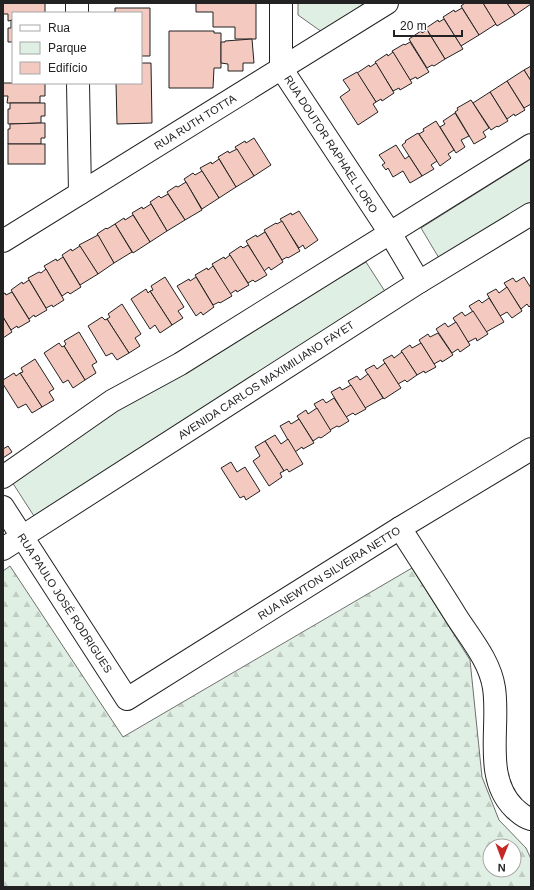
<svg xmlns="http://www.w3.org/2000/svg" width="534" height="890" font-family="Arial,sans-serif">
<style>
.green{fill:#e0efe3;stroke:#6f6f6f}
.forest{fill:url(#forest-firs);stroke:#6f6f6f;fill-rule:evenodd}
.building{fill:#f3c9c0;stroke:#222}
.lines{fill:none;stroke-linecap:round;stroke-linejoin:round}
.minor-casing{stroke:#222;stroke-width:24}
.minor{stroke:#fff;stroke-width:22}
.labels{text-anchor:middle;stroke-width:3;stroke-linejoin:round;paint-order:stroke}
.street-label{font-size:11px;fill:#222;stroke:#fff}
</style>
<defs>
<pattern id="forest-firs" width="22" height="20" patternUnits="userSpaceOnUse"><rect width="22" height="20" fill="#e0efe3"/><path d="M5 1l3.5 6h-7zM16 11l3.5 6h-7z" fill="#c0cdc2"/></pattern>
</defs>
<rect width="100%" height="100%" fill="#fff"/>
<g class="green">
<path d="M 298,3 L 365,3 L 322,32 L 298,15 Z"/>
<path d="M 531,159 L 531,202 L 439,258 L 421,228 Z"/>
<path d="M 366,262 L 386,293 L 161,440 L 34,516 L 12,482 L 114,410 L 170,379 Z"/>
</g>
<path class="forest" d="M 10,566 L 123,737 L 412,568 L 470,660 L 482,777 L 499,820 L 526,848 L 531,859 L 531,887 L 3,887 L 3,571 ZM 490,846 L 514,846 L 514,870 L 490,870 Z"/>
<g class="building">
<path d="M 3,3 L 45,3 L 45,13 L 13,13 L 13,20 L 8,21 L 8,14 L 3,14 Z"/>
<path d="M 196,3 L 256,3 L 256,39 L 235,39 L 235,27 L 213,27 L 213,12 L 196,12 Z"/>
<path d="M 465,3 L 483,3 L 496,24 L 479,35 L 461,6 Z"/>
<path d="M 483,3 L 507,3 L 515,15 L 497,26 Z"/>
<path d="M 507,3 L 531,3 L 531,4 L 515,15 Z"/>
<path d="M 115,8 L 150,8 L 150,56 L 141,56 L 141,13 L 115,13 Z"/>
<path d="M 462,8 L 479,35 L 461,46 L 443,17 L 454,10 L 455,12 Z"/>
<path d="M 444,19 L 463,49 L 445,59 L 426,28 L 438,20 L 439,22 Z"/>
<path d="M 11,20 L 13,20 L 13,42 L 8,42 L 8,28 L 11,28 Z"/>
<path d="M 427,30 L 445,59 L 434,66 L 432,65 L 427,68 L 409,39 L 421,31 L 422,33 Z"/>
<path d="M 169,31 L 214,31 L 214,33 L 221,33 L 221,68 L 214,68 L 213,88 L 169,88 Z"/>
<path d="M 252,39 L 254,63 L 243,63 L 243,71 L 228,71 L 228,64 L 221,63 L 221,42 L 225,42 L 225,41 Z"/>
<path d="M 410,42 L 429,72 L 417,79 L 416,77 L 410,80 L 392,51 L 404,44 L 405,45 Z"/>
<path d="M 393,52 L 412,83 L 400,90 L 399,88 L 393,91 L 375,62 L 387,54 L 388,56 Z"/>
<path d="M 141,63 L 151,63 L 152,123 L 117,124 L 116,83 L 141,83 Z"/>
<path d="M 376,63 L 394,93 L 382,101 L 381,99 L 376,102 L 357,73 L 369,65 L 370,67 Z"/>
<path d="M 531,66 L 531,81 L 524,70 Z"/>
<path d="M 524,70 L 531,81 L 531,104 L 524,108 L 507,81 Z"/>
<path d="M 357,72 L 376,102 L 373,104 L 378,112 L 358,125 L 340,97 L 350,90 L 343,80 Z"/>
<path d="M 507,81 L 525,110 L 515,116 L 514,114 L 507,119 L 490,92 Z"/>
<path d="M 3,83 L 45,83 L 45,96 L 40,96 L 40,103 L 7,103 L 8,96 L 3,96 Z"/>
<path d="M 490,92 L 508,121 L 498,127 L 497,126 L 491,130 L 473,103 Z"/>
<path d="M 471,100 L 489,128 L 483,132 L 486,137 L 474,144 L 455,112 L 458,110 L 457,108 Z"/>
<path d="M 10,103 L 45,103 L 45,116 L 41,116 L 41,123 L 8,124 L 8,109 L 10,109 Z"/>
<path d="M 455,113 L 469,136 L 461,140 L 465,147 L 456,153 L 440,127 L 445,124 L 443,121 Z"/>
<path d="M 436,121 L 454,150 L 448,154 L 451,158 L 440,166 L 419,134 L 424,131 L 423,129 Z"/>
<path d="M 41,123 L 45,123 L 45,138 L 41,138 L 41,144 L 8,144 L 8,129 L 10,129 L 10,124 Z"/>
<path d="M 418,133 L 437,161 L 431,165 L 434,169 L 422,176 L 402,145 L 406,142 L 405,141 Z"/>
<path d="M 254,138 L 271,165 L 254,176 L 235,147 L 245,141 L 246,143 Z"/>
<rect x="8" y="144" width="37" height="20"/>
<path d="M 396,145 L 405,159 L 409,156 L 422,176 L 410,183 L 403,171 L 393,177 L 388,168 L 386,170 L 382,165 L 385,163 L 379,155 Z"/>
<path d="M 237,149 L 254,176 L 236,187 L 218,157 L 228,151 L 229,153 Z"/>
<path d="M 219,159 L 236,187 L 219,198 L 200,168 L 211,162 L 212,164 Z"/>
<path d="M 202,171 L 219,198 L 202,209 L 184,179 L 193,173 L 195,175 Z"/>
<path d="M 186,182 L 202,210 L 185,220 L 167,192 L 176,186 L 178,187 Z"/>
<path d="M 168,194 L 185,220 L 167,231 L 150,202 L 159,196 L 161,198 Z"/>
<path d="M 151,204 L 167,231 L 150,242 L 132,213 L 142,207 L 143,209 Z"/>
<path d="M 299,211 L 318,240 L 305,249 L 303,245 L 299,248 L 280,219 L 291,213 L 292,215 Z"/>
<path d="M 133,215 L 150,242 L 133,253 L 115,224 L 124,218 L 125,220 Z"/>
<path d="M 282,221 L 300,251 L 288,258 L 287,257 L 282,260 L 264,230 L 276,223 L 277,224 Z"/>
<path d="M 115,224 L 132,252 L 114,263 L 97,234 L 106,228 L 107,229 Z"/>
<path d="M 265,232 L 283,262 L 271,270 L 269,267 L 264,271 L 246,241 L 256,235 L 257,237 Z"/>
<path d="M 98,235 L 114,263 L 98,274 L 79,245 Z"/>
<path d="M 248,245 L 267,275 L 255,282 L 253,280 L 248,283 L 229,254 L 241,246 L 243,248 Z"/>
<path d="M 80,246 L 98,274 L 80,285 L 62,255 L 71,249 L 72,251 Z"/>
<path d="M 230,255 L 249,285 L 237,292 L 236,290 L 230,294 L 212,264 L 224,257 L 225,259 Z"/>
<path d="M 63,257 L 81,287 L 70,294 L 68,292 L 62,296 L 44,266 L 56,259 L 57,261 Z"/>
<path d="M 213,266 L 232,296 L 220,303 L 219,302 L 213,305 L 195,275 L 207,268 L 208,270 Z"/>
<path d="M 46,269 L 64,300 L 53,307 L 52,305 L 46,308 L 28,278 L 39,272 L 41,273 Z"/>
<path d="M 165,277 L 184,307 L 178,311 L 183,318 L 172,325 L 150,291 L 153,290 L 151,286 Z"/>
<path d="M 196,277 L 214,307 L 203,315 L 201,312 L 196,316 L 177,286 L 189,279 L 190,281 Z"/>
<path d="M 524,277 L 531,288 L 531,305 L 529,307 L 527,304 L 521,309 L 504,283 L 513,278 L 516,282 Z"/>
<path d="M 29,280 L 47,310 L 35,317 L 34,315 L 29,319 L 11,290 L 22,282 L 23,284 Z"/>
<path d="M 507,287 L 522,311 L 512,318 L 507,312 L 500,316 L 487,294 L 496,289 L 499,293 Z"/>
<path d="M 146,289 L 148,293 L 150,291 L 172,325 L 160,333 L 155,325 L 150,329 L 131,299 Z"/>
<path d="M 12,292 L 30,321 L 18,328 L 17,326 L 11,330 L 3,317 L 3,294 L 5,293 L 6,295 Z"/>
<path d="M 489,298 L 504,322 L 486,332 L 469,306 L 479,300 L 482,303 Z"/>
<path d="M 122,304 L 141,334 L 135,338 L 140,346 L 129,353 L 107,319 L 110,317 L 108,314 Z"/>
<path d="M 473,311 L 488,334 L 477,341 L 476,338 L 468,342 L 453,318 L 462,312 L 465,316 Z"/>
<path d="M 3,317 L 12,332 L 3,338 Z"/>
<path d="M 102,317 L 105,320 L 107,319 L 129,353 L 117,360 L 112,353 L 106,356 L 88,326 Z"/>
<path d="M 456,322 L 470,345 L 460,352 L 458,349 L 452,353 L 436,329 L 445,323 L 448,327 Z"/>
<path d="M 79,332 L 97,362 L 92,365 L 96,373 L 85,380 L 64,346 L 66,344 L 64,341 Z"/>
<path d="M 438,333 L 453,355 L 442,362 L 441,360 L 434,364 L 419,340 L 428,334 L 430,337 Z"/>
<path d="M 59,343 L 62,347 L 64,346 L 85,380 L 73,388 L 68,380 L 63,383 L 44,353 Z"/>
<path d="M 421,343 L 436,367 L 425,373 L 424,371 L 417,375 L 401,351 L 410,345 L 412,348 Z"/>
<path d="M 402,352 L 417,375 L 407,382 L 405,380 L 398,384 L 383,360 L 392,355 L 394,358 Z"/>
<path d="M 35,359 L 54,389 L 49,392 L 54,400 L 42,407 L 20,373 L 23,372 L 21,368 Z"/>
<path d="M 385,363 L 401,388 L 384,399 L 365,370 L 374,365 L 377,369 Z"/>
<path d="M 14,373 L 16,376 L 20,373 L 42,407 L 32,413 L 26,404 L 18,408 L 3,384 L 3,380 Z"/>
<path d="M 368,374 L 383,398 L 365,408 L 348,381 L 357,376 L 360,380 Z"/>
<path d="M 351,385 L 366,409 L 355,415 L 353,413 L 346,417 L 331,392 L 340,387 L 342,390 Z"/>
<path d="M 334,398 L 349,421 L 339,427 L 337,426 L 330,430 L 314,404 L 323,399 L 326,403 Z"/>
<path d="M 317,408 L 331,431 L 321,438 L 319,437 L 313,441 L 297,416 L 306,410 L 308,414 Z"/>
<path d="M 299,419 L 314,443 L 303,449 L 302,447 L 295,452 L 280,426 L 289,421 L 291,424 Z"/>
<path d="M 275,435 L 281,444 L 288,439 L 303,464 L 289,472 L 287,469 L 284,471 L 265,441 Z"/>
<path d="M 265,441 L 284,471 L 280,473 L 282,477 L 269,486 L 253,461 L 260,456 L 255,447 Z"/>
<path d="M 8,446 L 12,452 L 3,458 L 3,449 Z"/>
<path d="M 231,462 L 237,472 L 245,467 L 260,491 L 246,500 L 244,496 L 240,498 L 221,468 Z"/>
</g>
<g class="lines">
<g class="minor-casing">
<g id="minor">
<path d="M 77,3 L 77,13"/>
<path d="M 281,3 L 281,68 L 390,233 L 419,282"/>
<path d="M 78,83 L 80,193"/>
<path d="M 3,241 L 387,3"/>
<path d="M 3,477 L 112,401 L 180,364 L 531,145"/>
<path d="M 3,507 L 127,699 L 400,528 L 531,449"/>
<path d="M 400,528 C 419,558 438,587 456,616 C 470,638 490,661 494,688 C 500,727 483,777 514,808 C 520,813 523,817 531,819"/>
<path d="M 3,549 L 419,282 L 531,214"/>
</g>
</g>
<use href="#minor" class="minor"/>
</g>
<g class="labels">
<g class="street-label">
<text transform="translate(195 122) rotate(-32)" y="4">RUA RUTH TOTTA</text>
<text transform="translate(331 144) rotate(57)" y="4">RUA DOUTOR RAPHAEL LORO</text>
<text transform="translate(266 380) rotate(-33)" y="4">AVENIDA CARLOS MAXIMILIANO FAYET</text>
<text transform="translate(329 573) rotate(-32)" y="4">RUA NEWTON SILVEIRA NETTO</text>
<text transform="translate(65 603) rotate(57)" y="4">RUA PAULO JOSÉ RODRIGUES</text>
</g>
</g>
<rect width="534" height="890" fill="none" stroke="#222222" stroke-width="8"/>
<rect x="12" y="12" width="130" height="72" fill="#ffffff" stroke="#a7a7a7"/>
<rect x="20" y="25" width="20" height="6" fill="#ffffff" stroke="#a7a7a7"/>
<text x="48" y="32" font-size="12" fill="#222222">Rua</text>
<rect x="20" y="42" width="20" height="12" fill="#e0efe3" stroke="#a7a7a7"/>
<text x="48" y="52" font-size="12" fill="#222222">Parque</text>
<rect x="20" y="62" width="20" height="12" fill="#f3c9c0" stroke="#a7a7a7"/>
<text x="48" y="72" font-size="12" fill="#222222">Edifício</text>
<g transform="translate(502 858) rotate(181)"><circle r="19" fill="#ffffff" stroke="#a7a7a7"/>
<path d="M0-3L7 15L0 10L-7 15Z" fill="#c62828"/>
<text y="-6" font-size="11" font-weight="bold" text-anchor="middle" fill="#222222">N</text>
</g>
<path d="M394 30v6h68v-6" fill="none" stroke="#222222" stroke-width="2"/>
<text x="400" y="30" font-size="12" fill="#222222" stroke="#ffffff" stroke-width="3" paint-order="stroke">20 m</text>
</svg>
